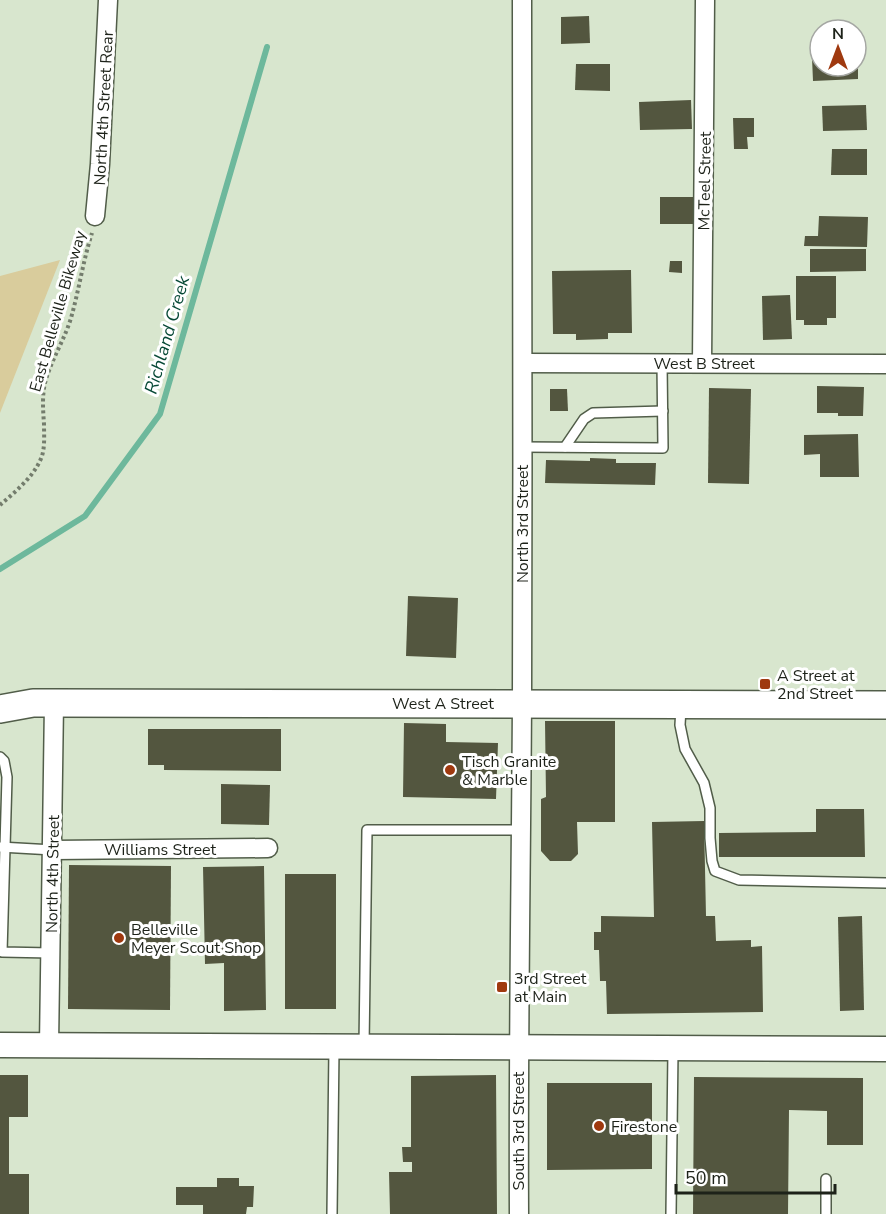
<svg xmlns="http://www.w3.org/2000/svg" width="886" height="1214" font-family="'Nunito Sans',sans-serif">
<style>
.green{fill:#d9cc9c}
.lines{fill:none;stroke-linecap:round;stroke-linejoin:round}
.stream{stroke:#6db89c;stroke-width:6}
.building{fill:#53563f}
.service-casing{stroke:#515d49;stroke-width:12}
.minor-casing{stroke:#515d49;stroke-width:21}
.tertiary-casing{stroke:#515d49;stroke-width:27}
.secondary-casing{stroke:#515d49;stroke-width:30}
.path{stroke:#747d6d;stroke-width:4;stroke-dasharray:3 3;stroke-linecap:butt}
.service{stroke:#fff;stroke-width:9}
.minor{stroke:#fff;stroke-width:18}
.tertiary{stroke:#fff;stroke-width:24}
.secondary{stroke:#fff;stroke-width:27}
.poi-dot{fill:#9f390f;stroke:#fff;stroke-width:2}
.labels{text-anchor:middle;stroke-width:6;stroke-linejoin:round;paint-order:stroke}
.street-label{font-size:16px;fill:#1d2219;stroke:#fff}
.poi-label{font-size:16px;fill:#1d2219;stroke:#fff;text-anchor:start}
.water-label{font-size:18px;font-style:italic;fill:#084a37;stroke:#fff}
</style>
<rect width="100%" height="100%" fill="#d8e6ce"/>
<path class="green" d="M 60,260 L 0,413 L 0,276 Z"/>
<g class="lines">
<path class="stream" d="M 0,569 L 85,516 L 160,414 L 267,47"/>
</g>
<g class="building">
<path d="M 589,16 L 590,43 L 561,44 L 561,17 Z"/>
<path d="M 812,58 L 820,58 L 820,66 L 858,66 L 858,79 L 813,81 Z"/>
<path d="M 576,64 L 610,64 L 610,91 L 575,90 Z"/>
<path d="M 691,100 L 692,129 L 640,130 L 639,102 Z"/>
<path d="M 866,105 L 867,130 L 823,131 L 822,106 Z"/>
<path d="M 733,118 L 754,118 L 754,137 L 747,137 L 748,149 L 734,149 Z"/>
<path d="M 832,149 L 867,149 L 867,175 L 831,175 Z"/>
<rect x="660" y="197" width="39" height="27"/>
<path d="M 819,216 L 868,217 L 867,247 L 804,246 L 805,236 L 818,236 Z"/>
<path d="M 810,249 L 866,249 L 866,271 L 810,272 Z"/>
<path d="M 670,261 L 682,261 L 682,273 L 669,272 Z"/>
<path d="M 631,270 L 632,333 L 608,333 L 608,339 L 576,340 L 576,334 L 553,334 L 552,271 Z"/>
<path d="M 796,276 L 836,276 L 836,318 L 827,318 L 827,325 L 804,325 L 804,320 L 796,320 Z"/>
<path d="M 790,295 L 792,339 L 763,340 L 762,296 Z"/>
<path d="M 817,386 L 864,387 L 863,416 L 838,416 L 838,413 L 817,413 Z"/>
<path d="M 709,388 L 751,389 L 749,484 L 708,483 Z"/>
<path d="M 550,389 L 567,389 L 568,411 L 550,411 Z"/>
<path d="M 858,434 L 859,477 L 820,477 L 820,454 L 804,455 L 804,435 Z"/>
<path d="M 590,458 L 616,459 L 616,463 L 656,463 L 655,485 L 545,483 L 546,460 L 590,461 Z"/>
<path d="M 408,596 L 458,598 L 456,658 L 406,656 Z"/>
<path d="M 545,721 L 615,721 L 615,822 L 577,822 L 578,854 L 571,861 L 550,861 L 541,851 L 541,799 L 546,797 Z"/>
<path d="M 404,723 L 446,724 L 446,742 L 498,743 L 496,799 L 403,797 Z"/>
<path d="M 148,729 L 281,729 L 281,771 L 164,770 L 164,765 L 148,765 Z"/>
<path d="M 221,784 L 270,785 L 269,825 L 221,824 Z"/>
<path d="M 816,809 L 864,809 L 865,857 L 719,857 L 719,833 L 816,832 Z"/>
<path d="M 704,821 L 706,916 L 715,916 L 716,941 L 751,940 L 751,947 L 762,946 L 763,1012 L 607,1014 L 606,981 L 600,981 L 599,950 L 594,950 L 594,932 L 601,932 L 601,916 L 654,917 L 652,822 Z"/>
<path d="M 69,865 L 171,866 L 170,1010 L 68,1009 Z"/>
<path d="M 264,866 L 266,1010 L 224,1011 L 224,963 L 205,964 L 203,867 Z"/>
<rect x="285" y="874" width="51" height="135"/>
<path d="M 862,916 L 864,1010 L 840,1011 L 838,917 Z"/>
<path d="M 0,1075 L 28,1075 L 28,1117 L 9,1117 L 9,1174 L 29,1174 L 29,1214 L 0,1214 Z"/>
<path d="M 496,1075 L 497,1214 L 390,1214 L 389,1172 L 412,1172 L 412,1162 L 403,1162 L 402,1147 L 411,1147 L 411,1076 Z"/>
<path d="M 694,1077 L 863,1078 L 863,1145 L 827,1145 L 827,1111 L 789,1110 L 788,1214 L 693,1214 Z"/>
<path d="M 547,1083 L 652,1083 L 652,1169 L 547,1170 Z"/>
<path d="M 217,1178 L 239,1178 L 239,1186 L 254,1186 L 253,1207 L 247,1207 L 246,1214 L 203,1214 L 203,1205 L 176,1205 L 176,1187 L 217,1187 Z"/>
</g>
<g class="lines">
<g class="service-casing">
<g id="service">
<path d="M 522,447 L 663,448 L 662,363"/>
<path d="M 565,447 L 584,419 L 593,413 L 663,411"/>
<path d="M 681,708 L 680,725 L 685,749 L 704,783 L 710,808 L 710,838 L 712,861 L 715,871 L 739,880 L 886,883"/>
<path d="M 0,757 L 4,761 L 7,777 L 2,952 L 51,953"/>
<path d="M 0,847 L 53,850"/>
<path d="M 364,1046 L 367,830 L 520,830"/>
<path d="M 826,1179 L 826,1214"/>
<path d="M 332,1214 L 334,1048"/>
<path d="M 671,1214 L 673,1050"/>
</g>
</g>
<g class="minor-casing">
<g id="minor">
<path d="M 95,216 L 100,164 L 108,0"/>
<path d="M 523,363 L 886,364"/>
<path d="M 702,363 L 705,0"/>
<path d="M 53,850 L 268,848"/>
<path d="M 49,1045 L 54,703"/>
<path d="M 519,1214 C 518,1043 521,872 522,702 C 523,468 522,234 522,0"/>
</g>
</g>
<g class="tertiary-casing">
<path id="tertiary" d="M 0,1045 L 886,1049"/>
</g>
<g class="secondary-casing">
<path id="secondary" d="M 0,709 L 33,703 L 54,703 L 886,705"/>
</g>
<path class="path" d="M 0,505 C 15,492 35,476 42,456 C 45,446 44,435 44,424 C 43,410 42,396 45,383 C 51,360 64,341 71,318 C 79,290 83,261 92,233"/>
<use href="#service" class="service"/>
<use href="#minor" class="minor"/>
<use href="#tertiary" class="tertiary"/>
<use href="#secondary" class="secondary"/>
</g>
<g class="poi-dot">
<rect x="759" y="678" width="12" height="12" rx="3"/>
<circle cx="450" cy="770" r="6"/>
<circle cx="119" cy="938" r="6"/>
<rect x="496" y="981" width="12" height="12" rx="3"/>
<circle cx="599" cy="1126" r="6"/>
</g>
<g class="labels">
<g class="street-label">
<text transform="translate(103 108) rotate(-87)" y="6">North 4th Street Rear</text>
<text transform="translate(704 181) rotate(-89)" y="6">McTeel Street</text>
<text transform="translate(57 311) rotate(-74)" y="6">East Belleville Bikeway</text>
<text x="704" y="369">West B Street</text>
<text transform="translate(522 524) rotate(-90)" y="6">North 3rd Street</text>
<text x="443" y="709">West A Street</text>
<text x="160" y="855">Williams Street</text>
<text transform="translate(52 874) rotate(-89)" y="6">North 4th Street</text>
<text transform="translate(518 1131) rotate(-90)" y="6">South 3rd Street</text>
</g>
<g class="poi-label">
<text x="777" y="681">A Street at<tspan x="777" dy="18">2nd Street</tspan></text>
<text x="462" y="767">Tisch Granite<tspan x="462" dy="18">&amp; Marble</tspan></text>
<text x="131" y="935">Belleville<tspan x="131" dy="18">Meyer Scout Shop</tspan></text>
<text x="514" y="984">3rd Street<tspan x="514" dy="18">at Main</tspan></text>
<text x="611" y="1132">Firestone</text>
</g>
<g class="water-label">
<text transform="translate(167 335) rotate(-74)" y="6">Richland Creek</text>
</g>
</g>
<g transform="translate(838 48)"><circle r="28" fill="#ffffff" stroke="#a5a7a3" stroke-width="1.5"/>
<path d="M0-4.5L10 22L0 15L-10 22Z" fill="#9f390f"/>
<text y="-9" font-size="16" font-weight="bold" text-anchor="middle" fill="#1d2219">N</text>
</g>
<path d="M676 1184v9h159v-9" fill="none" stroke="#1d2219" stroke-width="3"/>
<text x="685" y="1184" font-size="18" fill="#1d2219" stroke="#ffffff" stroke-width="4.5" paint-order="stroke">50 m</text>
</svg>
